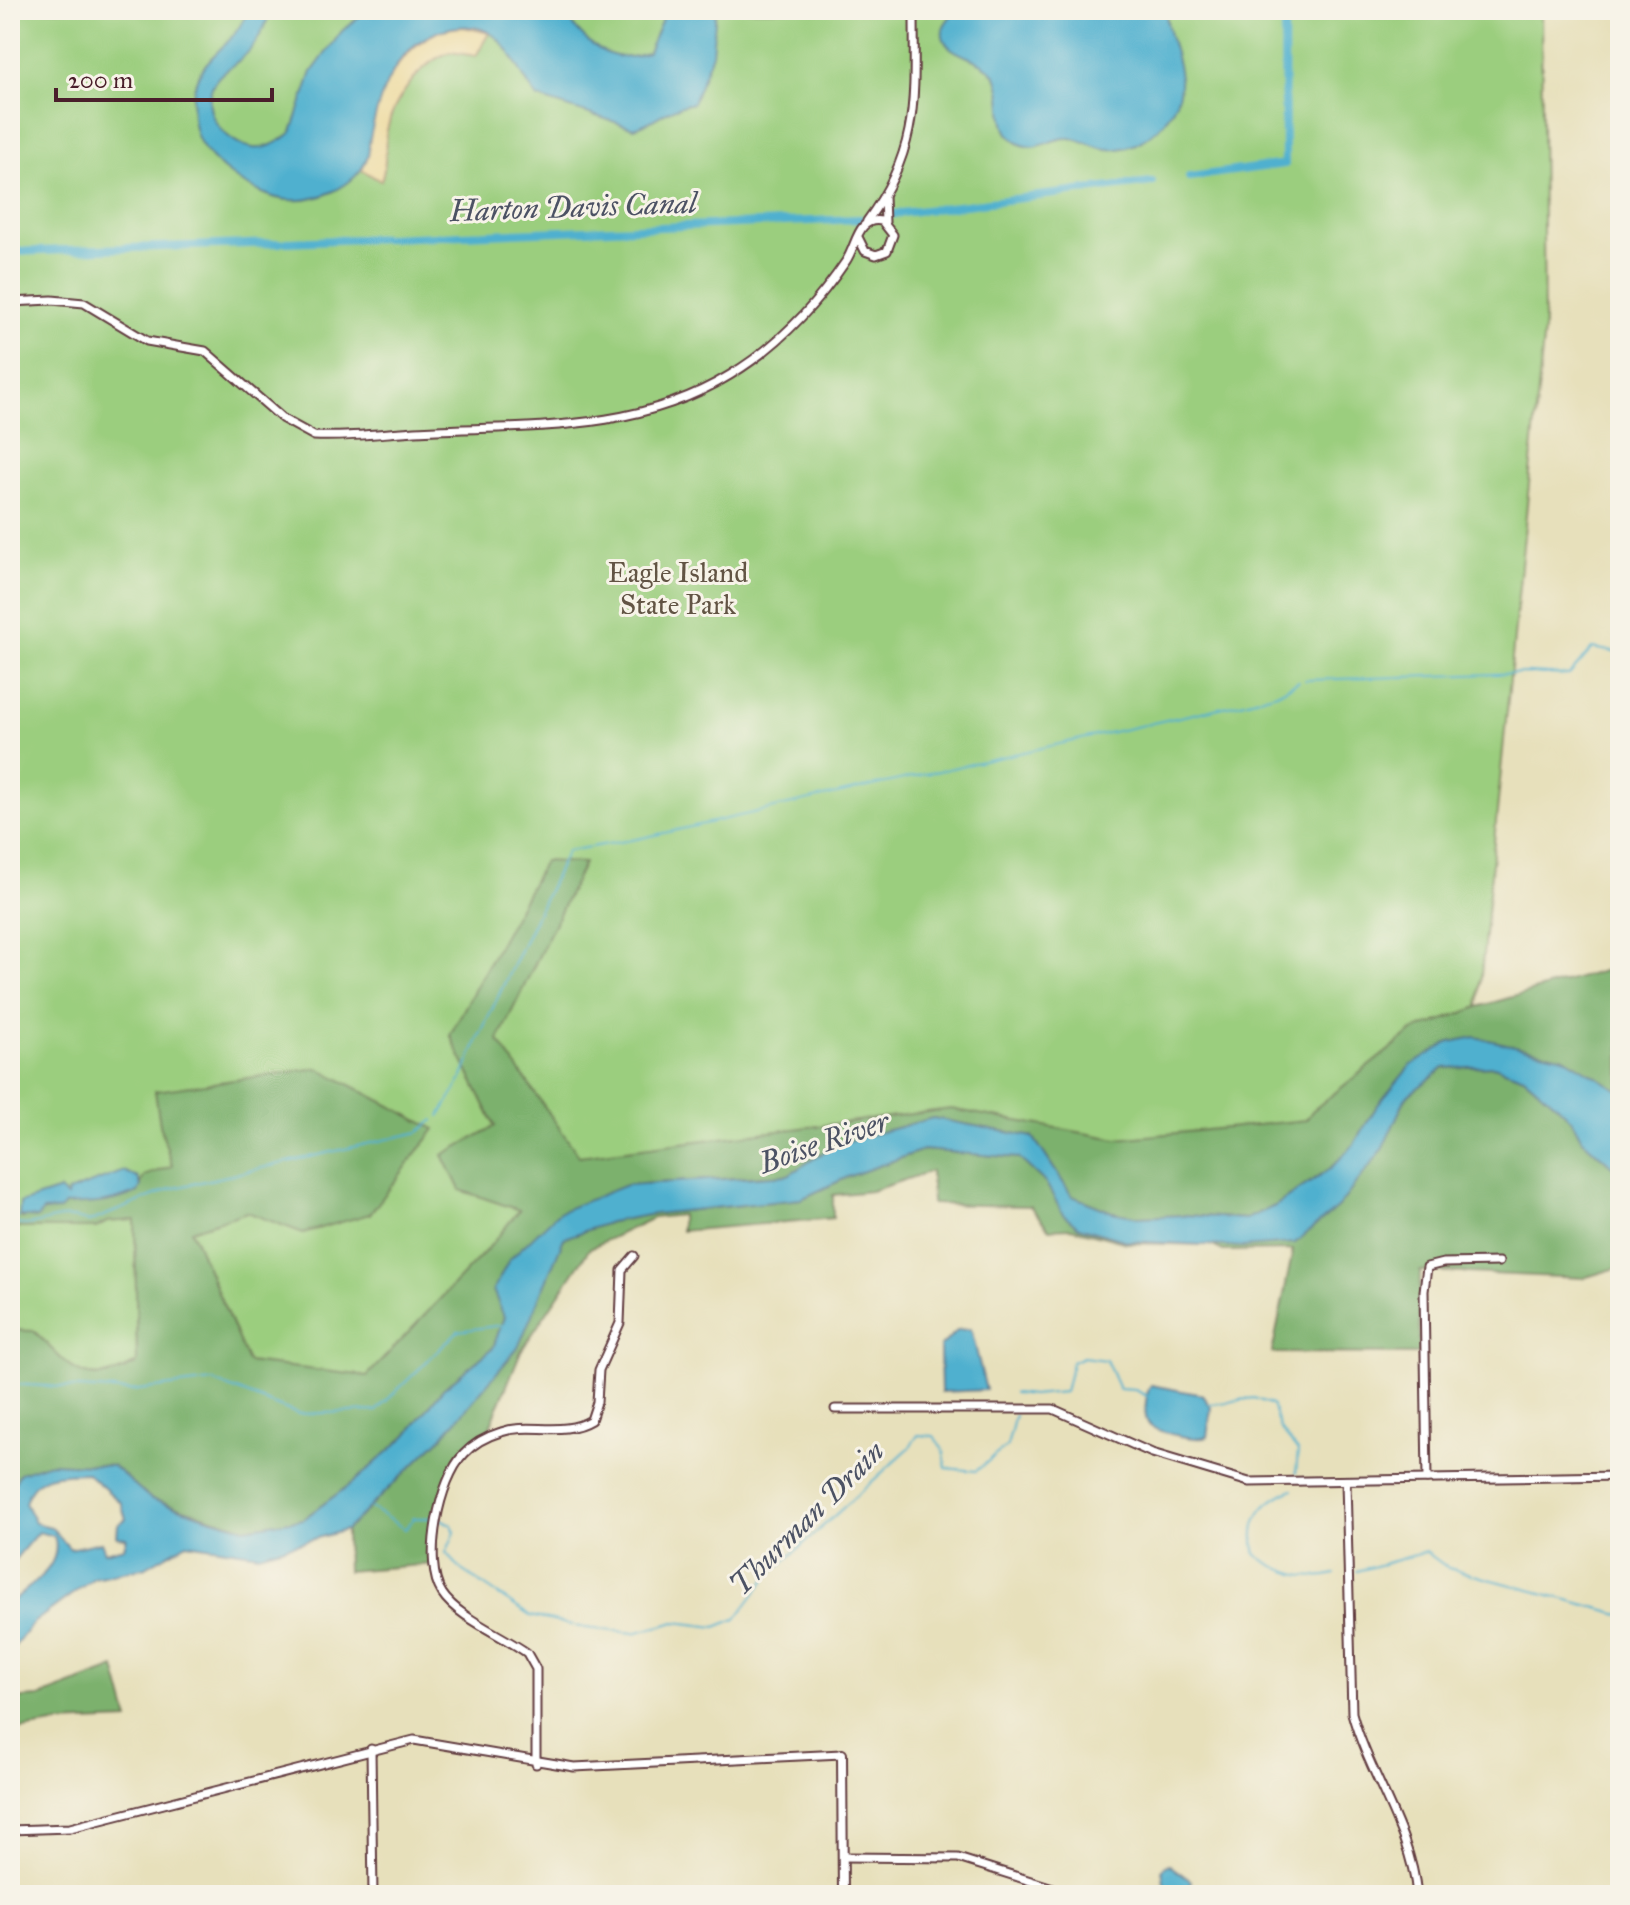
<svg xmlns="http://www.w3.org/2000/svg" width="1630" height="1905" font-family="'IM FELL Great Primer',serif">
<style>
.green{fill:#9bce7e;stroke:#727654;stroke-width:2}
.forest{fill:#7cb16d;stroke:#63684c;stroke-width:2}
.sand{fill:#eeda9e;stroke:#9c7c64;stroke-width:2}
.water{fill:#50b0cf;stroke:#4d687d;stroke-width:2;fill-rule:evenodd}
.lines{fill:none;stroke-linecap:round;stroke-linejoin:round}
.stream{stroke:#50b0cf;stroke-width:2}
.canal{stroke:#50b0cf;stroke-width:8}
.minor-casing{stroke:#623c41;stroke-width:11}
.tertiary-casing{stroke:#623c41;stroke-width:12}
.minor{stroke:#fff;stroke-width:7}
.tertiary{stroke:#fff;stroke-width:8}
.labels{text-anchor:middle;stroke-width:6;stroke-linejoin:round;paint-order:stroke}
.park-label{font-size:28px;fill:#625444;stroke:#f7f3e8}
.water-label{font-size:30px;font-style:italic;fill:#4c5264;stroke:#f7f3e8}
</style>
<rect width="100%" height="100%" fill="#f7f3e8"/>
<filter id="ink" filterUnits="userSpaceOnUse"><feTurbulence type="fractalNoise" baseFrequency=".0125" numOctaves="2"/><feDisplacementMap in="SourceGraphic" scale="16" xChannelSelector="R" yChannelSelector="G"/><feConvolveMatrix kernelMatrix="1 2 1 2 8 2 1 2 1" color-interpolation-filters="sRGB"/></filter>
<filter id="wash" filterUnits="userSpaceOnUse"><feTurbulence type="fractalNoise" baseFrequency=".006" numOctaves="4" result="noise"/><feDisplacementMap in="SourceGraphic" scale="32" xChannelSelector="R" yChannelSelector="G"/><feGaussianBlur stdDeviation="1.8" result="paint"/><feColorMatrix in="noise" values="0 0 0 0 0 0 0 0 0 0 0 0 0 0 0 0 0 1.4 0 .05"/><feComposite in="paint" operator="in"/></filter>
<g filter="url(#wash)">
<rect width="100%" height="100%" fill="#e7e0bb"/>
<path class="green" d="M 10,10 L 1541,10 L 1544,330 L 1475,1037 L 1354,1144 L 626,1185 L 303,1519 L 135,1219 L 137,1363 C 84,1392 70,1368 34,1331 L 11,1331 Z"/>
<g class="forest">
<path d="M 544,861 L 584,863 L 498,1040 L 579,1156 L 951,1109 L 1117,1139 L 1306,1120 L 1312,1111 L 1413,1031 L 1481,1006 L 1620,966 L 1620,1091 L 1564,1057 L 1475,1037 L 1377,1106 L 1354,1144 L 1331,1168 L 1275,1206 L 1246,1219 L 1186,1215 L 1138,1217 L 1112,1212 L 1072,1196 L 1033,1137 L 933,1118 L 837,1144 L 788,1175 L 627,1185 L 559,1213 L 504,1317 L 493,1348 L 443,1389 L 407,1435 L 355,1481 L 303,1519 L 245,1528 L 151,1499 L 113,1466 L 50,1463 L 10,1494 L 10,1330 L 34,1331 C 71,1368 84,1392 137,1363 L 135,1220 L 107,1222 L 96,1228 L 12,1228 L 10,1213 L 22,1218 L 65,1205 L 138,1192 L 144,1176 L 172,1166 L 160,1125 L 155,1091 L 318,1068 L 435,1129 L 370,1214 L 303,1233 L 247,1212 L 191,1230 L 248,1362 L 367,1376 L 491,1245 L 519,1210 L 460,1190 L 443,1155 L 495,1126 L 450,1035 Z"/>
<path d="M 1494,1066 L 1524,1077 L 1557,1105 L 1571,1119 L 1582,1139 L 1620,1173 L 1620,1267 L 1583,1278 L 1420,1271 L 1419,1354 L 1272,1353 L 1293,1250 L 1223,1251 L 1211,1245 L 1127,1243 L 1071,1228 L 1049,1229 L 1030,1206 L 932,1204 L 931,1171 L 871,1191 L 833,1195 L 833,1218 L 681,1231 L 681,1215 L 653,1218 L 590,1248 L 521,1351 L 487,1434 L 468,1444 L 455,1459 L 438,1515 L 433,1564 L 347,1571 L 346,1530 L 443,1436 L 545,1276 L 564,1238 L 610,1222 L 654,1214 L 801,1199 L 850,1176 L 923,1150 L 1019,1158 L 1046,1183 L 1063,1214 L 1176,1243 L 1223,1245 L 1338,1207 L 1381,1150 L 1406,1097 L 1444,1068 Z"/>
<path d="M 115,1668 L 129,1720 L 60,1723 L 10,1731 L 10,1699 L 39,1697 Z"/>
</g>
<path class="sand" d="M 464,27 L 489,33 L 476,56 L 450,52 C 421,62 393,100 387,130 C 384,148 388,163 381,181 L 360,169 C 367,158 367,153 369,141 C 373,106 385,77 409,52 C 424,37 441,27 464,27 Z"/>
<g class="water">
<path d="M 248,10 L 269,10 L 269,16 C 263,31 255,47 242,58 C 233,66 221,71 214,83 C 199,111 224,143 253,148 C 266,150 283,140 292,132 L 312,72 L 342,31 L 368,10 L 563,10 C 581,40 611,69 648,52 L 666,10 L 716,10 L 712,54 L 693,103 C 664,108 658,121 634,128 L 538,98 C 512,67 506,17 451,28 C 397,39 380,91 370,138 C 368,144 370,150 368,156 C 357,188 313,205 281,199 C 266,196 244,185 232,176 C 210,160 196,145 193,118 C 187,53 229,59 248,10 Z"/>
<path d="M 955,10 L 1166,10 C 1166,36 1182,62 1180,87 C 1176,121 1136,157 1101,148 C 1089,145 1080,138 1067,138 C 1050,138 1037,153 1020,144 C 994,131 1007,101 997,79 C 985,55 947,58 943,36 C 941,24 950,19 955,10 Z"/>
<path d="M 1475,1037 L 1564,1057 L 1620,1091 L 1620,1173 L 1582,1139 L 1571,1119 L 1557,1105 L 1524,1077 L 1494,1066 L 1444,1068 L 1406,1097 L 1382,1150 L 1338,1207 L 1295,1243 L 1244,1247 L 1127,1241 L 1079,1227 L 1063,1214 L 1046,1183 L 1019,1158 L 923,1150 L 850,1176 L 801,1199 L 654,1214 L 610,1222 L 564,1238 L 518,1348 L 443,1436 L 346,1530 L 259,1554 L 187,1543 L 146,1567 L 94,1578 L 33,1623 L 10,1652 L 10,1603 C 30,1585 64,1567 54,1536 L 38,1532 L 10,1565 L 10,1491 L 20,1473 L 50,1463 L 113,1466 L 151,1499 L 209,1518 L 245,1528 L 303,1519 L 355,1481 L 407,1435 L 443,1389 L 493,1348 L 504,1317 L 493,1290 L 509,1260 L 559,1212 L 626,1185 L 788,1175 L 837,1144 L 933,1118 L 1033,1137 L 1072,1196 L 1112,1212 L 1138,1217 L 1186,1215 L 1246,1219 L 1275,1206 L 1331,1168 L 1354,1144 L 1377,1106 L 1410,1066 L 1450,1042 ZM 87,1473 L 121,1503 L 126,1519 L 118,1524 L 117,1537 L 127,1538 L 124,1547 L 105,1552 L 101,1542 L 70,1549 L 51,1527 L 35,1523 L 25,1503 C 34,1472 58,1474 87,1473 Z"/>
<path d="M 124,1171 L 138,1178 L 141,1186 L 138,1192 C 106,1205 97,1203 65,1205 L 60,1210 L 43,1211 L 37,1218 L 19,1216 L 20,1203 L 60,1190 L 67,1197 L 68,1192 Z"/>
<path d="M 971,1329 L 986,1390 L 941,1392 L 940,1347 L 958,1330 Z"/>
<path d="M 1151,1385 L 1203,1395 L 1211,1408 L 1207,1437 C 1197,1441 1161,1433 1152,1427 C 1141,1421 1146,1393 1151,1385 Z"/>
<path d="M 1168,1864 L 1191,1881 L 1187,1894 L 1176,1895 L 1165,1889 L 1162,1869 Z"/>
</g>
<g class="lines">
<g class="stream">
<path d="M 1305,680 L 1526,673 L 1569,675 L 1593,648 L 1620,653"/>
<path d="M 440,1116 L 462,1079 L 478,1039 L 567,851 L 637,839 L 1237,704 L 1277,693 L 1299,681"/>
<path d="M 10,1217 L 19,1216"/>
<path d="M 10,1223 C 40,1231 54,1209 89,1222 L 170,1189 L 419,1132 L 434,1120"/>
<path d="M 10,1384 L 130,1391 L 213,1381 L 298,1414 L 376,1411 L 458,1331 L 503,1325"/>
<path d="M 1014,1393 L 1032,1395 L 1065,1392 L 1072,1362 L 1083,1357 L 1106,1360 L 1119,1389 L 1135,1390 L 1149,1397"/>
<path d="M 1207,1405 L 1254,1398 L 1272,1405 L 1280,1429 L 1298,1451 L 1296,1473"/>
<path d="M 1293,1489 C 1261,1502 1248,1520 1256,1555 C 1280,1572 1306,1582 1335,1574"/>
<path d="M 371,1508 L 405,1529 L 414,1518 L 435,1518"/>
<path d="M 441,1519 L 452,1525 L 455,1532 L 446,1553 L 463,1571 L 530,1616 L 585,1628 L 634,1633 L 675,1622 L 716,1627 L 736,1619 L 768,1576 L 909,1448 L 918,1435 L 934,1436 L 944,1451 L 946,1468 L 976,1471 L 1007,1446 L 1015,1415"/>
<path d="M 1357,1571 L 1426,1552 L 1448,1568 L 1620,1614"/>
</g>
<g class="canal">
<path d="M 1189,177 L 1285,164 L 1284,10"/>
<path d="M 893,214 L 1152,182"/>
<path d="M 287,242 L 860,219"/>
<path d="M 10,252 L 280,243"/>
</g>
</g>
</g>
<g filter="url(#ink)">
<g class="lines">
<g class="minor-casing">
<g id="minor">
<path d="M 884,197 L 885,222"/>
<path d="M 867,221 C 921,148 914,95 914,10"/>
<path d="M 10,302 L 52,300 L 84,303 L 147,341 L 205,351 L 283,419 L 314,436 C 354,438 395,431 436,430 C 538,426 639,431 730,375 C 778,346 815,307 846,261 C 857,245 857,216 882,221 L 893,235 L 887,251 L 876,255 L 865,251 L 858,237"/>
<path d="M 835,1409 L 1053,1409 L 1152,1453 L 1249,1482 L 1620,1476"/>
<path d="M 1427,1479 L 1424,1291 L 1427,1267 L 1443,1263 L 1499,1262"/>
<path d="M 1346,1481 L 1352,1713 C 1369,1775 1411,1830 1417,1895"/>
<path d="M 371,1749 L 373,1895"/>
<path d="M 536,1764 L 536,1669 L 527,1653 C 504,1636 457,1617 442,1593 C 422,1563 439,1479 464,1454 C 473,1444 488,1436 501,1432 C 530,1422 563,1437 591,1420 L 597,1402 L 599,1370 L 620,1323 L 622,1270 L 634,1256"/>
<path d="M 10,1830 L 70,1828 L 414,1740 L 574,1767 L 842,1754"/>
<path d="M 843,1857 L 958,1858 L 1075,1895"/>
</g>
</g>
<g class="tertiary-casing">
<path id="tertiary" d="M 842,1754 L 843,1895"/>
</g>
<use href="#minor" class="minor"/>
<use href="#tertiary" class="tertiary"/>
</g>
</g>
<g class="labels">
<g class="park-label">
<text x="678" y="582">Eagle Island<tspan x="678" dy="32">State Park</tspan></text>
</g>
<g class="water-label">
<text transform="translate(573 207) rotate(-2)" y="10">Harton Davis Canal</text>
<text transform="translate(824 1142) rotate(-19)" y="10">Boise River</text>
<text transform="translate(807 1518) rotate(-45)" y="10">Thurman Drain</text>
</g>
</g>
<rect width="1630" height="1905" fill="none" stroke="#f7f3e8" stroke-width="40"/>
<path d="M56 88v12h216v-12" fill="none" stroke="#4a1f2b" stroke-width="4"/>
<text x="68" y="88" font-size="24" fill="#4a1f2b" stroke="#f7f3e8" stroke-width="6" paint-order="stroke">200 m</text>
</svg>
